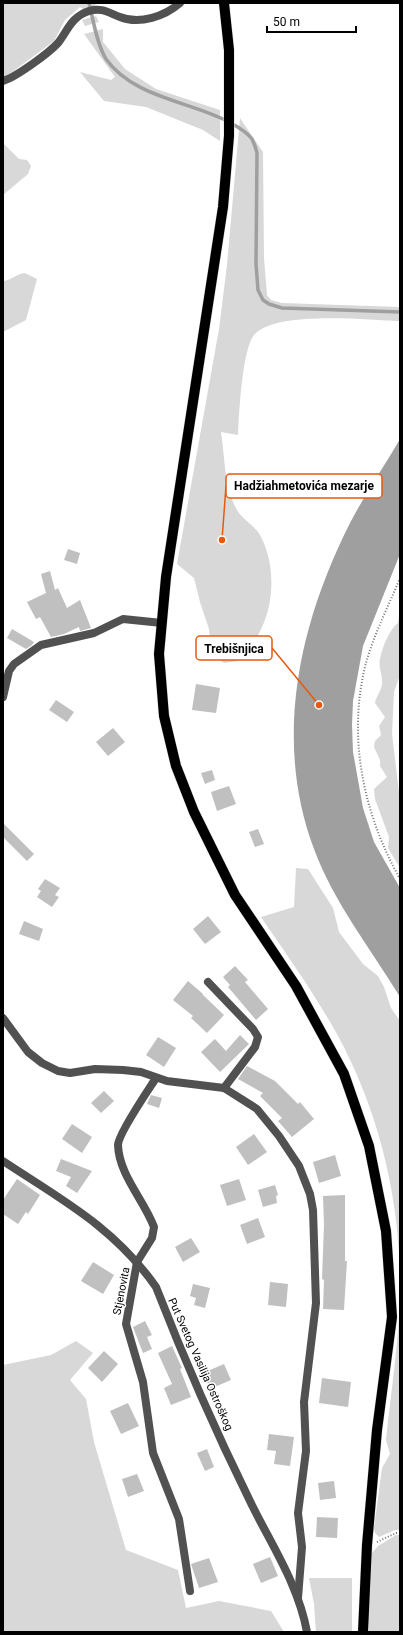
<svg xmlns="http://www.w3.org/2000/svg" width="403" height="1635" font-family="Roboto,sans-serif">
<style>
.green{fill:#d8d8d8}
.water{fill:#9f9f9f}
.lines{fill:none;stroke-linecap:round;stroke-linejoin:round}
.stream{stroke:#9f9f9f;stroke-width:3.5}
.building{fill:#c0c0c0}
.primary-casing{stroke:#dbdbdb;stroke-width:11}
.path{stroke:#737373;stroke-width:2;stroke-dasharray:1 2;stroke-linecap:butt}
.minor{stroke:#515151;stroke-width:8}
.tertiary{stroke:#515151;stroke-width:8}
.primary{stroke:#000;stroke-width:10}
.labels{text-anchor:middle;stroke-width:3;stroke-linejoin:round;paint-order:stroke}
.street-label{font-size:11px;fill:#000;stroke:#fff}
.leader{fill:none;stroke:#e8590c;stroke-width:1.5}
.callout-dot{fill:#e8590c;stroke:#fff;stroke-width:1.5}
.callout{fill:#fff;stroke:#e8590c;stroke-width:1.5}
.callout-label{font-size:12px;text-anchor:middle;font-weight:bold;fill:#000}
</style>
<rect width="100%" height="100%" fill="#fff"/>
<g class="green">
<path d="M 3,3 L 97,3 L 92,9 L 86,11 L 80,7 L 65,20 L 54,41 L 4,78 Z"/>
<path d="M 96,16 L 99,22 L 85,26 L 82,20 Z"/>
<path d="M 103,29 L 103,42 L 125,69 L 156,89 L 220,110 L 220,141 L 203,130 L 146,107 L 104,101 L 80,72 L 111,80 L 115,77 L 84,34 Z"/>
<path d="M 240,118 L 263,152 L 264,258 L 267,295 L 271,300 L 282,303 L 400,307 L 400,321 C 367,320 275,310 254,335 C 242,350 239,414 238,435 L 221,432 C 225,457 224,487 237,510 C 243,520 254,525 260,535 C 276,564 275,606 258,635 C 253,645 244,654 237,661 L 224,663 L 214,656 L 211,649 L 209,629 L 200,602 L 194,578 L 177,564 L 219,329 L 227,265 Z"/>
<path d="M 3,143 L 19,159 L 27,160 L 31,166 L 28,174 L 3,195 Z"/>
<path d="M 25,273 L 37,279 L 26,320 L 3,332 L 3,281 C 12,280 16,274 25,273 Z"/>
<path d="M 400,610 L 400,675 L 394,692 L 392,734 L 400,801 L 400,868 L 388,848 L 389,837 L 375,799 L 374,789 L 387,777 L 380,766 L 380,760 L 374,747 L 375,741 L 381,735 L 379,726 L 385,717 L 375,703 C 376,696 381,692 382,684 C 383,676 378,667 380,659 C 382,648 389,630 398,623 Z"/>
<path d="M 296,868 L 308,869 L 333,908 L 339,932 L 363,964 L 378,976 L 384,987 L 391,1008 L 400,1021 L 400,1530 L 395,1530 L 379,1537 L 375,1533 L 374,1528 L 382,1468 L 390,1454 L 386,1440 C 391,1391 399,1342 400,1293 C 401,1202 380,1113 337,1034 C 314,993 287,955 261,917 L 294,907 Z"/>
<path d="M 76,1341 L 93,1353 L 70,1380 L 86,1399 L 94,1442 L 126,1550 L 178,1570 L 186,1608 L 219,1601 L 271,1611 L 284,1632 L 3,1632 L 3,1365 L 51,1355 Z"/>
<path d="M 396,1535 L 400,1535 L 400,1632 L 369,1632 L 369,1595 L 372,1553 L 378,1546 Z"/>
<path d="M 309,1578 L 352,1578 L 352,1632 L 316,1632 L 314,1604 Z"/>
</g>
<path class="water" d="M 400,439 L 400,554 L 363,646 L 353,701 L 352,725 L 353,752 L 363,808 L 374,842 L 400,888 L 400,997 C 371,949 334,903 314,849 C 273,740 299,624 350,523 C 365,494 384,467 400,439 Z"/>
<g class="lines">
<path class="stream" d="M 89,3 C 93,19 97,45 106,59 C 133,97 188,101 227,121 C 236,126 245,130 252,139 C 254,143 256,149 257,153 L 256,264 L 258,290 L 263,300 L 269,304 L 282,308 L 400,312"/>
</g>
<g class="building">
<path d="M 68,549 L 80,553 L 77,564 L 64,560 Z"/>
<path d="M 50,571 L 55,590 L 58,588 L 67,608 L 80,600 L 91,628 L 80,631 L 79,627 L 64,634 L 51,637 L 40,617 L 36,619 L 27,602 L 46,593 L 41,574 Z"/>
<path d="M 12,629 L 34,642 L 32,645 L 26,649 L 7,638 Z"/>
<path d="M 196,684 L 220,688 L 216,713 L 192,710 Z"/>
<path d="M 56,700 L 74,712 L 67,722 L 49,710 Z"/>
<path d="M 113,728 L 125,742 L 108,756 L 96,742 Z"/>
<path d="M 212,770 L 215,780 L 205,784 L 201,773 Z"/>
<path d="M 229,786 L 236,804 L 217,811 L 211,792 Z"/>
<path d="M 3,823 L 34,854 L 27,861 L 3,837 Z"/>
<path d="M 258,829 L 264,844 L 255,847 L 249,832 Z"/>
<path d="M 45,879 L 60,888 L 55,895 L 59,897 L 52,907 L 37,897 L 41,891 L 38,889 Z"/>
<path d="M 208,916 L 221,932 L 205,944 L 193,929 Z"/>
<path d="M 24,921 L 43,929 L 39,941 L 19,934 Z"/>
<path d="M 235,966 L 248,980 L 245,982 L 268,1009 L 256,1020 L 228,987 L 230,985 L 223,977 Z"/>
<path d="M 188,981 L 203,994 L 203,995 L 224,1015 L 207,1033 L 191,1018 L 193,1016 L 173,1000 Z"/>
<path d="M 240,1035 L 249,1044 L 220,1072 L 201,1052 L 215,1039 L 226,1051 Z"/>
<path d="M 158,1037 L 176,1048 L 164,1067 L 146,1055 Z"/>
<path d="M 247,1066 L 275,1081 L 298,1104 L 300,1102 L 314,1119 L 292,1137 L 278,1121 L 282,1118 L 260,1096 L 263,1093 L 238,1079 Z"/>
<path d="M 104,1091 L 114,1101 L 101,1113 L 91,1103 Z"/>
<path d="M 151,1095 L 162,1098 L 159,1108 L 147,1104 Z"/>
<path d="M 72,1124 L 92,1137 L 82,1153 L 62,1139 Z"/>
<path d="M 254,1134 L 267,1152 L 248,1165 L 236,1147 Z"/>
<path d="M 335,1155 L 341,1176 L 319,1183 L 313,1162 Z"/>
<path d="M 61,1159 L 92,1171 L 77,1193 L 66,1186 L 71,1177 L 56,1171 Z"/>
<path d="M 17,1179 L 40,1195 L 28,1214 L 26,1212 L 18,1224 L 3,1214 L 3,1200 Z"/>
<path d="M 239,1179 L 246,1200 L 227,1206 L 220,1185 Z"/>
<path d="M 275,1185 L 278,1195 L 276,1196 L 277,1203 L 263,1207 L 258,1190 Z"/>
<path d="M 345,1195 L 345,1261 L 347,1261 L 344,1310 L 323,1309 L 324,1280 L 322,1279 L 324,1225 L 323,1196 Z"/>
<path d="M 258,1218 L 265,1237 L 247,1244 L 240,1225 Z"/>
<path d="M 191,1238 L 200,1252 L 183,1262 L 175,1247 Z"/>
<path d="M 93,1262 L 114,1275 L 103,1294 L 81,1281 Z"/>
<path d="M 270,1282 L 288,1284 L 286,1307 L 268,1305 Z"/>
<path d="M 193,1284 L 210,1288 L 205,1308 L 194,1305 L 196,1298 L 190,1296 Z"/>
<path d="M 145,1321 L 152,1335 L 147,1337 L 152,1349 L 143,1353 L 133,1327 Z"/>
<path d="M 172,1346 L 182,1368 L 180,1369 L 191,1397 L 171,1405 L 164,1388 L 172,1384 L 158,1353 Z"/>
<path d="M 104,1351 L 118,1364 L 102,1382 L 88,1368 Z"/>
<path d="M 224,1364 L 231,1380 L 210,1389 L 203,1373 Z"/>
<path d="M 322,1378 L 351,1382 L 348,1407 L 319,1403 Z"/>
<path d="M 128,1403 L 139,1426 L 121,1434 L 110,1411 Z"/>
<path d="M 269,1434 L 294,1437 L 290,1466 L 274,1464 L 276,1451 L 267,1450 Z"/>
<path d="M 207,1449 L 214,1467 L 205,1471 L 197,1453 Z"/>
<path d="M 137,1474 L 144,1491 L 128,1497 L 122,1479 Z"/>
<path d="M 334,1481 L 336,1498 L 320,1500 L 318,1483 Z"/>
<path d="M 317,1517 L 338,1518 L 337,1538 L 316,1537 Z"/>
<path d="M 270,1557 L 278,1576 L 261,1583 L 253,1564 Z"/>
<path d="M 209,1558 L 218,1582 L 199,1588 L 191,1564 Z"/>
</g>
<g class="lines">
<g class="primary-casing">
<path id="primary" d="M 224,3 L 229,50 L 229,136 L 223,207 L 166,577 L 159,654 L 164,716 L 176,766 L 194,812 L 235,895 L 296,986 L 344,1074 L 369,1146 L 386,1231 L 392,1317 L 377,1430 L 367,1545 L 363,1632"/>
</g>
<g class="path">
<path d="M 400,578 C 389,605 374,634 366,663 C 347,736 363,813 400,879"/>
<path d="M 377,1542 L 396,1533 L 400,1533"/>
</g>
<g class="minor">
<path d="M 3,81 C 16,77 49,53 58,43 C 68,30 71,17 89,11 C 102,7 109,13 120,17 C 140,25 165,16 180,3"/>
<path d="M 3,697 L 9,671 L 14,664 L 41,645 L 94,633 L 123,619 L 162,623"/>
<path d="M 208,982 L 253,1029 L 258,1037 L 255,1047 L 224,1088"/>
<path d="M 3,1018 L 28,1052 L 42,1063 L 58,1071 L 70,1073 L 95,1069 L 123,1070 L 141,1072 L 167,1081 L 224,1088 L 257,1109 L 279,1136 L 299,1166 L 310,1194 L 313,1210 L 316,1303 L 304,1402 L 306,1451 L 298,1513 L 302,1547 L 298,1598"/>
<path d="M 156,1078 C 149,1089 118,1134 118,1145 C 119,1175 144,1200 154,1227 L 152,1238 L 137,1262 L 126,1324 L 143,1382 L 153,1453 L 179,1519 L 190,1591"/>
</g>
<path class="tertiary" d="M 3,1161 C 62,1200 114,1227 156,1287 C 184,1359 215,1430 249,1499 C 270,1543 298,1583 307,1632"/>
<use href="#primary" class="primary"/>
</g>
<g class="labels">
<g class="street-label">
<text transform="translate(121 1291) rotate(-79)" y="4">Stjenovita</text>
<text transform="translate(201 1364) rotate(66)" y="4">Put Svetog Vasilija Ostroškog</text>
</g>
</g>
<path class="leader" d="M222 540L226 486M319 705L272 648"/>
<g class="callout-dot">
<circle cx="222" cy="540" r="4"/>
<circle cx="319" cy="705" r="4"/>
</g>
<g class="callout">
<rect x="226" y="474" width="156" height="24" rx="4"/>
<rect x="196" y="636" width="76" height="24" rx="4"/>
</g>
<g class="callout-label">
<text x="304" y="490">Hadžiahmetovića mezarje</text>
<text x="234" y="653">Trebišnjica</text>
</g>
<rect width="403" height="1635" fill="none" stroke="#000000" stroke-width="8"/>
<path d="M267 26v6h89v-6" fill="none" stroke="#000000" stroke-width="2"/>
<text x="273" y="26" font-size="12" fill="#000000" stroke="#ffffff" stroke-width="3" paint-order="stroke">50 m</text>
</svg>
